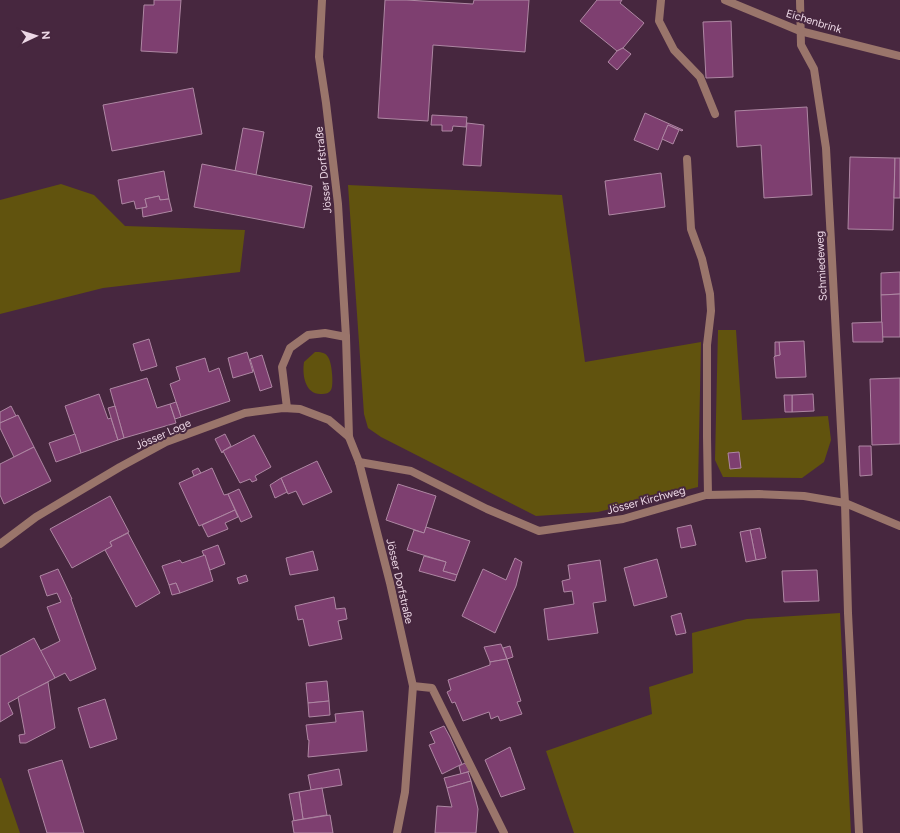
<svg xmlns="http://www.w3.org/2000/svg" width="900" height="833" font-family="Figtree,sans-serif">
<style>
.green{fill:#61530e}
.building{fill:#7e3f70;stroke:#ae87a3}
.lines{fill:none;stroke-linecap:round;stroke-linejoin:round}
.service{stroke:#9a756b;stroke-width:8}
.minor{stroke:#9a756b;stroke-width:8}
.labels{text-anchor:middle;stroke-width:4;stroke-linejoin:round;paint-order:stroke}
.street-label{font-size:11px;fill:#edd8e6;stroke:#47273f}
</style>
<rect width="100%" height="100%" fill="#47273f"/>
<g class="green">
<path d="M 61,184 L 94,195 L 125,226 L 245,230 L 240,272 L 103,288 L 0,314 L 0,200 Z"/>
<path d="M 348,185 L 562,195 L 585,362 L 701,342 L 698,487 L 598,512 L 536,516 L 381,437 L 368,428 L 364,414 Z"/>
<path d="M 718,330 L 736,330 L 742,420 L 828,416 L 831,440 L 824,462 L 802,478 L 723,477 L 715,460 Z"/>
<path d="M 315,352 C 320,352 325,352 328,357 C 332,362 334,386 331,390 C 329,393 326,394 322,394 C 305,395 302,375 304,362 Z"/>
<path d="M 840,613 L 851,833 L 574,833 L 546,751 L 652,714 L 649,687 L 693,673 L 692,633 L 747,619 Z"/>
<path d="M 0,778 L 1,778 L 20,833 L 0,833 Z"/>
</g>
<g class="building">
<path d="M 154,0 L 181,0 L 177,53 L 141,51 L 144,5 L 154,5 Z"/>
<path d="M 385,0 L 406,0 L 473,4 L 474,0 L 529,0 L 525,52 L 433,45 L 428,121 L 378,118 Z"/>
<path d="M 597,0 L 622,0 L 620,3 L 644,23 L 623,48 L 617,51 L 580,21 Z"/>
<path d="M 731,21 L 733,77 L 706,78 L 703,22 Z"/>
<path d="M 623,48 L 631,54 L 617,70 L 608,62 L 617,51 Z"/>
<path d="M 193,88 L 202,134 L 112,151 L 103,105 Z"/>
<path d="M 807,107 L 812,195 L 764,198 L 761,145 L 737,147 L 735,111 Z"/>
<path d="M 645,113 L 683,130 L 682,131 L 668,125 L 658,150 L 634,140 Z"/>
<path d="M 432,115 L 467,117 L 466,127 L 453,126 L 452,131 L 442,131 L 442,125 L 431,125 Z"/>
<path d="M 467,123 L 484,125 L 481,166 L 463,165 Z"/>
<path d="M 668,125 L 679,130 L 673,144 L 662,139 Z"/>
<path d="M 243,128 L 264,132 L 256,175 L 235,171 Z"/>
<path d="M 850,157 L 895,158 L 893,230 L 848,229 Z"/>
<path d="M 895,158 L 900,158 L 900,198 L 894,198 Z"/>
<path d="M 202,164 L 312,186 L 304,228 L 194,207 Z"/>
<path d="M 164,171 L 169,199 L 160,200 L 159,196 L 145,199 L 147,207 L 136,209 L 134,201 L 122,204 L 118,180 Z"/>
<path d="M 661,173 L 665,207 L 609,215 L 605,181 Z"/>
<path d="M 159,196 L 160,200 L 169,199 L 172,211 L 143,217 L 142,208 L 147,207 L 145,199 Z"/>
<path d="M 900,272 L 900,294 L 881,295 L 881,273 Z"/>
<path d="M 900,294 L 900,337 L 882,337 L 881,295 Z"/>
<path d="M 882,322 L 883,342 L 853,342 L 852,323 Z"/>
<path d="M 149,339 L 157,366 L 141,371 L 133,344 Z"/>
<path d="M 804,341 L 806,377 L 776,378 L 774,357 L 775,356 L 780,355 L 779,342 Z"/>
<path d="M 775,342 L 779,342 L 780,355 L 775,356 Z"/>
<path d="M 247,352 L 253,372 L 233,378 L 228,358 Z"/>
<path d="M 262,355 L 272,387 L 260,391 L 250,359 Z"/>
<path d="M 205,358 L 209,372 L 219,368 L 230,401 L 181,417 L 170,384 L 180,380 L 176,367 Z"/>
<path d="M 147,378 L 157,408 L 170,404 L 176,423 L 124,438 L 110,389 Z"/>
<path d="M 900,378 L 900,444 L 872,445 L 870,379 Z"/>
<path d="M 99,394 L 108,419 L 111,418 L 118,440 L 81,453 L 65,406 Z"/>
<path d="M 813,394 L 814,411 L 792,412 L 792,395 Z"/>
<path d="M 784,395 L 792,395 L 792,412 L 785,412 Z"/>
<path d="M 176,402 L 181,417 L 175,419 L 170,404 Z"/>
<path d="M 11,406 L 16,416 L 0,423 L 0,412 Z"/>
<path d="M 115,406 L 124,438 L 118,440 L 108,408 Z"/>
<path d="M 18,415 L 34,447 L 14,457 L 0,428 L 0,423 Z"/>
<path d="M 75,434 L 81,453 L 56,462 L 49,443 Z"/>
<path d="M 225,434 L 231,446 L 223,451 L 222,453 L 215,439 Z"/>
<path d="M 254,435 L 271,467 L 255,476 L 257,480 L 252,482 L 250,479 L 240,483 L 223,451 Z"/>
<path d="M 859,446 L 871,446 L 872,475 L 860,476 Z"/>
<path d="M 34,447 L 51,481 L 4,504 L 0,495 L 0,464 Z"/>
<path d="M 739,452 L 741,468 L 730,469 L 728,453 Z"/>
<path d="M 317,461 L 332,492 L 303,505 L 296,491 L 288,494 L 281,478 Z"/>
<path d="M 198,468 L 201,473 L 194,476 L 192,471 Z"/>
<path d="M 212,468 L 224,495 L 228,494 L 235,510 L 199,526 L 179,483 Z"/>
<path d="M 281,478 L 287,492 L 275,498 L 270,485 Z"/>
<path d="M 398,484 L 436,496 L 424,533 L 386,520 Z"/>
<path d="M 239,489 L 252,517 L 241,522 L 228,494 Z"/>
<path d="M 110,496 L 129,532 L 110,542 L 112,546 L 72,568 L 50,529 Z"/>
<path d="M 235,510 L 238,517 L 225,523 L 228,529 L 208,537 L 202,525 Z"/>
<path d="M 691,525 L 696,545 L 681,548 L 677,528 Z"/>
<path d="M 426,527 L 470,541 L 457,575 L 443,571 L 446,562 L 407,550 L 414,530 L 424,533 Z"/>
<path d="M 760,528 L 766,558 L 756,560 L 750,530 Z"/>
<path d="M 750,530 L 756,560 L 746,562 L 740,532 Z"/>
<path d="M 128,533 L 160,593 L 136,607 L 105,550 L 112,546 L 110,542 Z"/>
<path d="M 218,545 L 225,564 L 210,570 L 202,551 Z"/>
<path d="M 313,551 L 318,570 L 290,575 L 286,558 Z"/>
<path d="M 205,555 L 213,581 L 180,593 L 176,583 L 169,585 L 162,566 L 180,560 L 182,563 Z"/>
<path d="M 424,556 L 446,562 L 443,571 L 457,575 L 455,581 L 419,571 Z"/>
<path d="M 515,558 L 522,562 L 516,586 L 495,633 L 462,616 L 483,569 L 506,580 Z"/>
<path d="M 657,559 L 667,597 L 634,606 L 624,568 Z"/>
<path d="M 600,560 L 606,601 L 593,603 L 598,633 L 548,640 L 544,609 L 574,604 L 572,591 L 564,592 L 562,581 L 570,579 L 568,565 Z"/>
<path d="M 58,569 L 72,599 L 71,599 L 96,669 L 70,681 L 65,673 L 55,678 L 40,651 L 60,641 L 47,607 L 61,602 L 57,593 L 47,596 L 40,576 Z"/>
<path d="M 817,570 L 819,601 L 784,602 L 782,571 Z"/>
<path d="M 246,575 L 248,581 L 239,584 L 237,578 Z"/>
<path d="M 176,583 L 180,593 L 172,595 L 169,585 Z"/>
<path d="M 334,597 L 336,609 L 345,608 L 347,619 L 338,621 L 342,639 L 309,646 L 303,619 L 298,620 L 295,606 Z"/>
<path d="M 681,613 L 686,633 L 676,635 L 671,616 Z"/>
<path d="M 34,638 L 55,678 L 8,703 L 13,714 L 0,722 L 0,656 Z"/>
<path d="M 501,644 L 507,659 L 490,662 L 484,647 Z"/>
<path d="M 510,646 L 513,657 L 507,659 L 503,648 Z"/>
<path d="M 507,659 L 521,701 L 517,702 L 522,714 L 500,721 L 498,716 L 491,719 L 489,712 L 463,721 L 455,702 L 452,703 L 447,692 L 451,690 L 448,680 L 490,665 L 490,662 Z"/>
<path d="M 327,681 L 329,701 L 308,703 L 306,683 Z"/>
<path d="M 48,682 L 55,728 L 26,743 L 20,743 L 19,735 L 25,734 L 18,697 Z"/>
<path d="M 105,699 L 117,739 L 90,748 L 78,708 Z"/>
<path d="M 329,701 L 330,715 L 309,717 L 308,703 Z"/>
<path d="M 363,711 L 367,751 L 308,757 L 309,740 L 308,740 L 306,725 L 336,722 L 335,714 Z"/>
<path d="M 444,726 L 450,737 L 462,764 L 442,774 L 429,745 L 435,743 L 430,732 Z"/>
<path d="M 510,747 L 525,789 L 501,797 L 485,760 Z"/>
<path d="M 62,760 L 84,833 L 47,833 L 28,770 Z"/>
<path d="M 465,763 L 470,771 L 461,774 L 459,766 Z"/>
<path d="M 339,769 L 342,785 L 311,790 L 308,775 Z"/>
<path d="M 468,772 L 471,781 L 447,788 L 444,778 Z"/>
<path d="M 471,781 L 478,809 L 476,833 L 435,833 L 437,806 L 452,807 L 447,788 Z"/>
<path d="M 322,788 L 327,815 L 303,819 L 299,792 Z"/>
<path d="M 299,792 L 303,819 L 294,821 L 289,794 Z"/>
<path d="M 330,815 L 333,833 L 294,833 L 292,821 Z"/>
</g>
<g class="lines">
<g class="service">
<path d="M 661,0 L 659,21 L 674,50 L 700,77 L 715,114"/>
<path d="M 687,159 L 691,229 L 702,259 L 710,294 L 711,311 L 707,345 L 707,437 L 708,495"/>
<path d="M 413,686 L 432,688 L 504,833"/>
</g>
<g class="minor">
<path d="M 322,0 L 319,57 L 326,103 L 338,204 L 346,337 L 349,437 L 359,462 L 390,583 L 413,686 L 405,792 L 397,833"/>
<path d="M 725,0 L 800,31 L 900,56"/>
<path d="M 800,0 L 801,45 L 814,69 L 826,148 L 845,503 L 848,613 L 859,833"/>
<path d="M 287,408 L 282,367 L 290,348 L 308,335 L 325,333 L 346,337"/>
<path d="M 359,462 L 411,471 L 487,509 L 539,531 L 623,519 L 706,495 L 759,494 L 804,496 L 845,503 L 900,526"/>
<path d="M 0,544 L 36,517 L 120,467 L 166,442 L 245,413 L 283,408 L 300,409 L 329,420 L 349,437"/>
</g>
</g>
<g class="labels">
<g class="street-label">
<text transform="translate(814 21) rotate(17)" y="4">Eichenbrink</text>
<text transform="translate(323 170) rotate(-96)" y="4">Jösser Dorfstraße</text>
<text transform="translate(821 266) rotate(-93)" y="4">Schmiedeweg</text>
<text transform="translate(163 434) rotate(-24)" y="4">Jösser Loge</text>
<text transform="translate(646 500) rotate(-15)" y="4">Jösser Kirchweg</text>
<text transform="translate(400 581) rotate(77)" y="4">Jösser Dorfstraße</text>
</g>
</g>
<g transform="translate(36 36) rotate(86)" stroke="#47273f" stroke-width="3" paint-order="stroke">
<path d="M0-3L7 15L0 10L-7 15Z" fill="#edd8e6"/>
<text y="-6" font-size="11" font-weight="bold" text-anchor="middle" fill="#edd8e6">N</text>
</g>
</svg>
